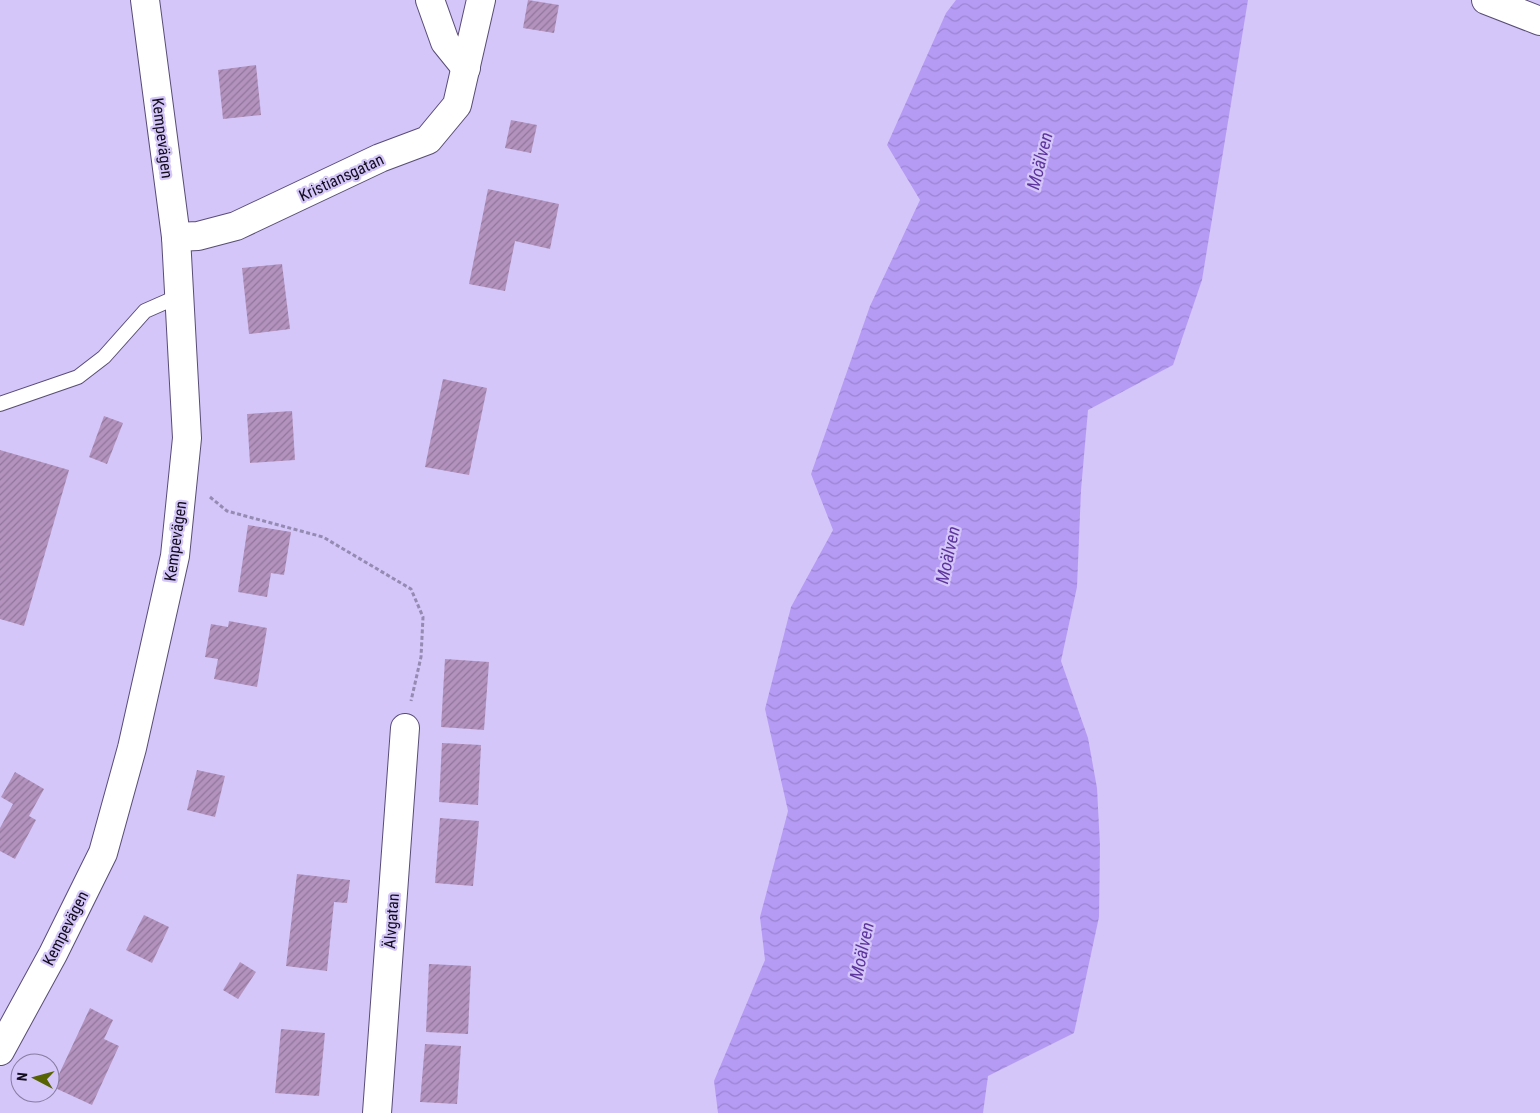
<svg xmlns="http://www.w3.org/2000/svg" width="1540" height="1113" font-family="'Roboto Condensed',sans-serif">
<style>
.water{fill:url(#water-waves)}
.building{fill:url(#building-hatch)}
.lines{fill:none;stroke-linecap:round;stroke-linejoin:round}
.lane-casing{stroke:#584c76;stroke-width:16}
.street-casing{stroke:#584c76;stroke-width:30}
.path{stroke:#958ab2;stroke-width:3;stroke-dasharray:4 2.5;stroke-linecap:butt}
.lane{stroke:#fff;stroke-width:14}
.street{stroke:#fff;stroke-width:28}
.labels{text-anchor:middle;stroke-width:4.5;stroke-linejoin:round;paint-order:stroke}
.street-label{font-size:16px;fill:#130d1e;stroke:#d4c6f9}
.water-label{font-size:18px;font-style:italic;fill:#5d359c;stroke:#d4c6f9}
</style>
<defs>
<pattern id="water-waves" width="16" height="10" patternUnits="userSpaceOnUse" patternTransform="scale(1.25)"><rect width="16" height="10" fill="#b69bf5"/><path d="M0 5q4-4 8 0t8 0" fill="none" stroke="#9c84d2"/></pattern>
<pattern id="building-hatch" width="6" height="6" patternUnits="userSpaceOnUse" patternTransform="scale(1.25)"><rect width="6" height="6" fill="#b393be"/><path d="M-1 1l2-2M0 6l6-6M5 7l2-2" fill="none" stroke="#90769a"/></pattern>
</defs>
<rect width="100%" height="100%" fill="#d4c6f9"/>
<path class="water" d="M 956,0 L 1248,0 L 1202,280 L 1173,365 L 1088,410 L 1081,490 L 1077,587 L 1061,661 L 1088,738 L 1097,788 L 1100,846 L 1099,917 L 1074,1033 L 988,1076 L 983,1113 L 718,1113 L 714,1081 L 765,960 L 760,917 L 788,811 L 765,709 L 791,607 L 833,530 L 811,474 L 870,306 L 920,200 L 887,145 L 946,13 Z"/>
<g class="building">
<path d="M 528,0 L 559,5 L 554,33 L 523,28 Z"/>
<path d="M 256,65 L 261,115 L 223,119 L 218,70 Z"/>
<path d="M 511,120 L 537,125 L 531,153 L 505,148 Z"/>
<path d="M 488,189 L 559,204 L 550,249 L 515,241 L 505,291 L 469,284 Z"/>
<path d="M 282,264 L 290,329 L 249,334 L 242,268 Z"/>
<path d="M 443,379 L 487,388 L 469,475 L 425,467 Z"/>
<path d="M 292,411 L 295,460 L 250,463 L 247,414 Z"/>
<path d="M 104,416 L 123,423 L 107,464 L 89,457 Z"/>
<path d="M 0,450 L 69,470 L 24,626 L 0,619 Z"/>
<path d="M 248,525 L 291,532 L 284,575 L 271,573 L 267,597 L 238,592 Z"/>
<path d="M 229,621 L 267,628 L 257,687 L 214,679 L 218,659 L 205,657 L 211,624 L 228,627 Z"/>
<path d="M 445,659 L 489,662 L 484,730 L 441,727 Z"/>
<path d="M 442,743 L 481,745 L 478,805 L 439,802 Z"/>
<path d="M 197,770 L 225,776 L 215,817 L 187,810 Z"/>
<path d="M 15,772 L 44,789 L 29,816 L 36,820 L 15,859 L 0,851 L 0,828 L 13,804 L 1,797 Z"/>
<path d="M 440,818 L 479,821 L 473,886 L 435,883 Z"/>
<path d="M 297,874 L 350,880 L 347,903 L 334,902 L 327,971 L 286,966 Z"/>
<path d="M 144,915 L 169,927 L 152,963 L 126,950 Z"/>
<path d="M 240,962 L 256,972 L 238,999 L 223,990 Z"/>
<path d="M 429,964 L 471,966 L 468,1034 L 426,1032 Z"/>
<path d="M 90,1008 L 113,1020 L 104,1039 L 119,1046 L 92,1105 L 53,1087 Z"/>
<path d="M 281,1029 L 325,1033 L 319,1096 L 275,1093 Z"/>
<path d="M 425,1044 L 461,1046 L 457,1104 L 420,1102 Z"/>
</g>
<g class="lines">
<g class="lane-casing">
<path id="lane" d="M 0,404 L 78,377 L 104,357 L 145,311 L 179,296"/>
</g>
<g class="street-casing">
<g id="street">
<path d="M 430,0 L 445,42 L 466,68"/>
<path d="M 1486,0 L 1540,21"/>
<path d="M 176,237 L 198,236 L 236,226 L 380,158 L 428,140 L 457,105 L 481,0"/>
<path d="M 0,1051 L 53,954 L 103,853 L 132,748 L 175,556 L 187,438 L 176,237 L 145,0"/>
<path d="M 377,1113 L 405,728"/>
</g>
</g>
<path class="path" d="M 210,497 L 227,511 L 323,537 L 411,589 L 423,617 L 421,657 L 411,701"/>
<use href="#lane" class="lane"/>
<use href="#street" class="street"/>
</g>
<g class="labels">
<g class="street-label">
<text transform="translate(163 138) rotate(83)" y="6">Kempevägen</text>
<text transform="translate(341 177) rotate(-25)" y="6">Kristiansgatan</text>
<text transform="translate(175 541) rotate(-82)" y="6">Kempevägen</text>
<text transform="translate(391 921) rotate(-86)" y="6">Älvgatan</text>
<text transform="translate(65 928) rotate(-63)" y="6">Kempevägen</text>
</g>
<g class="water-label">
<text transform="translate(1040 161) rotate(-76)" y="6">Moälven</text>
<text transform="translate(948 555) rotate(-78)" y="6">Moälven</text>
<text transform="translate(862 951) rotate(-78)" y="6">Moälven</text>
</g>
</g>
<g transform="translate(35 1078) rotate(276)"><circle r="24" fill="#d4c6f9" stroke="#877ca1"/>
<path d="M0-4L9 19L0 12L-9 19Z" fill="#576202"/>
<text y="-8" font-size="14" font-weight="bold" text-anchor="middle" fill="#130d1e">N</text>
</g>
</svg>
